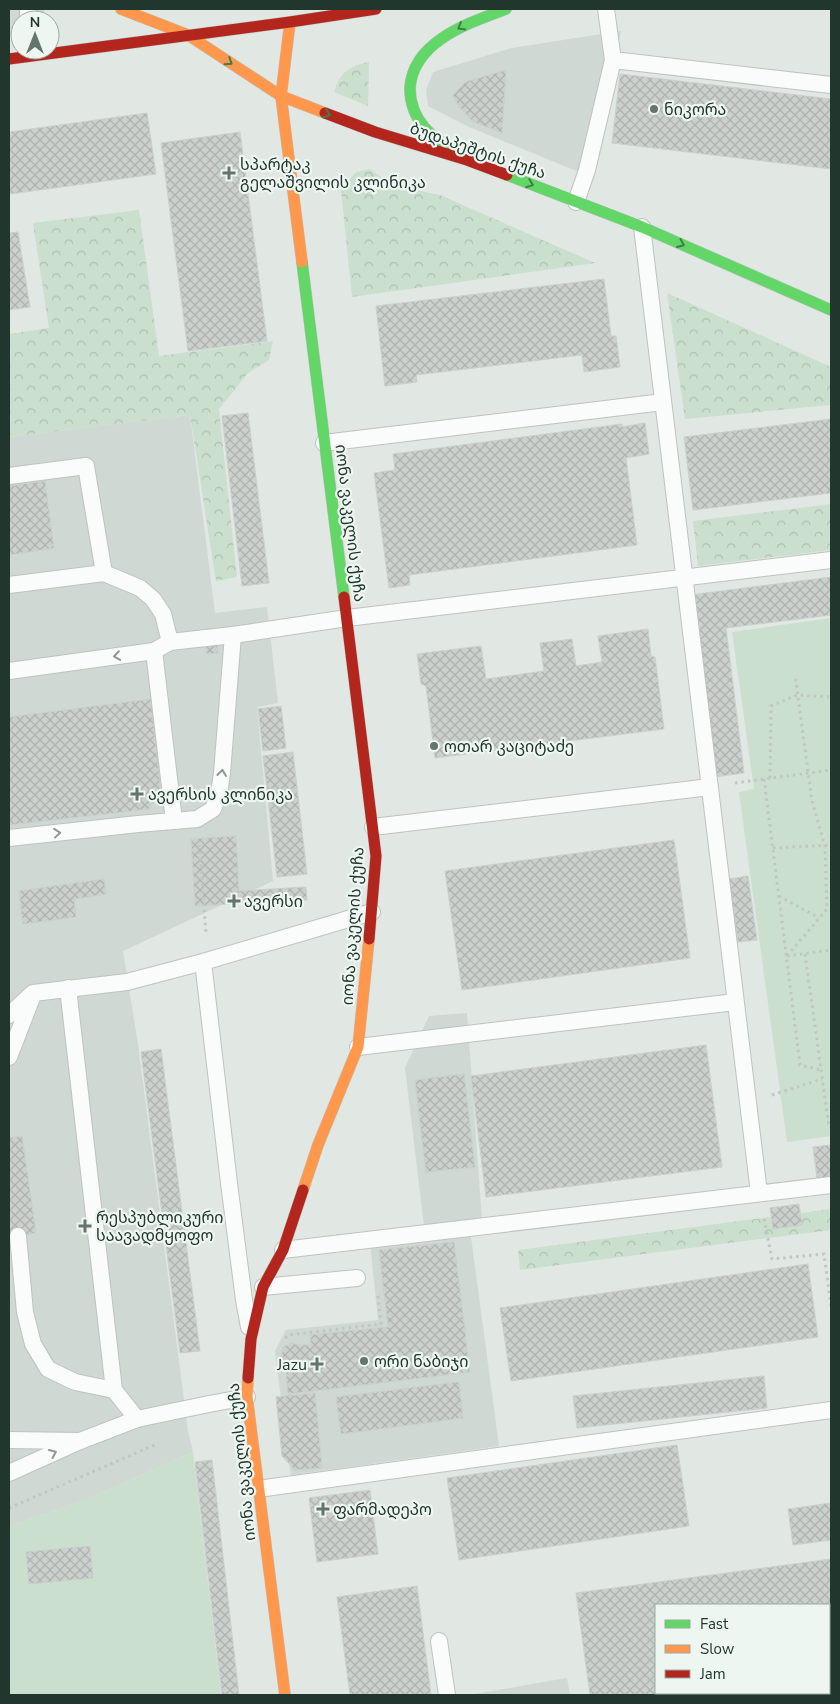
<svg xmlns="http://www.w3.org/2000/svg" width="840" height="1704" font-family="'Nunito Sans','Noto Sans Georgian',sans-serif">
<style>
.built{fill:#cfd8d2}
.green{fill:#cbdfce}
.forest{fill:url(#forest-crowns)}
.building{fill:url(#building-cross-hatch);stroke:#cad0cc;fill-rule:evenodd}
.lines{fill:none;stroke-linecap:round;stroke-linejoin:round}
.lane-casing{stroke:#bec3c0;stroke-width:18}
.fast-casing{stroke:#bec4c0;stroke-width:12}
.slow-casing{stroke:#bec4c0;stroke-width:12}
.jam-casing{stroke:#bec4c0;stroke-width:12}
.path{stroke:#bfc7c3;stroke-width:3;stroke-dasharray:2.5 4;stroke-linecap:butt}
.lane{stroke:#fafbfb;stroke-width:16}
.fast{stroke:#63d668;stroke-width:11}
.slow{stroke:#ff974d;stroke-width:11}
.jam{stroke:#b3261e;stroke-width:11}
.oneway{stroke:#3f7f48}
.oneway2{stroke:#8e9994}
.poi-dot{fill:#64756d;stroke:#eef6f1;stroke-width:2}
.labels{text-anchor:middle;stroke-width:4.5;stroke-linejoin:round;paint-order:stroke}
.poi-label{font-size:16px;fill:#21372d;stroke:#eef6f1;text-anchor:start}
.street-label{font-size:16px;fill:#21372d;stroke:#eef6f1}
</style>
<defs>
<pattern id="forest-crowns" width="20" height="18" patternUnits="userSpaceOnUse" patternTransform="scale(1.25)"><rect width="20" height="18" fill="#cbdfce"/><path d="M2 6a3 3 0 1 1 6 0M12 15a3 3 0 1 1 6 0" fill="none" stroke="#aec0b1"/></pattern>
<pattern id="building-cross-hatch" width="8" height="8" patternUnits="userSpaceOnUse" patternTransform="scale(1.25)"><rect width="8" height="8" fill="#cbd0cd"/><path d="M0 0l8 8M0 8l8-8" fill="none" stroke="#aeb3b0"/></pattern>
</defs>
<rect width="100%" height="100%" fill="#e1e7e3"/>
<g class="built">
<path d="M 9,9 L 44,9 L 44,20 L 20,20 L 20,34 L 9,36 Z"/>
<path d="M 621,31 L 589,176 L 469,127 L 428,106 L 426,90 L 433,72 L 512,48 Z"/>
<path d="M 190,415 L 215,613 L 267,607 L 278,703 L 257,707 L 273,881 L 123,951 L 138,1044 L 188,1431 L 193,1452 L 88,1499 L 9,1526 L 9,437 Z"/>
<path d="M 467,1013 L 482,1220 L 469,1222 L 499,1446 L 291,1475 L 275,1351 L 286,1330 L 378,1320 L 369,1232 L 424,1226 L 405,1068 L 429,1016 Z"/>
<path d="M 567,1678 L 570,1695 L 469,1695 Z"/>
</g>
<g class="green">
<path d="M 831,618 L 831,1136 L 787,1142 L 739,792 L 754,789 L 732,632 Z"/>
<path d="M 193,1452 L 221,1695 L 9,1695 L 9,1526 L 88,1499 Z"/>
</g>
<g class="forest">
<path d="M 369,62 L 368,106 L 334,92 C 340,72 349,66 369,62 Z"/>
<path d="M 370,169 L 392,185 L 440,195 L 595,263 L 352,297 L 341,190 L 356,172 Z"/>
<path d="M 139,210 L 159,356 L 273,341 L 269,360 L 248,373 L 219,409 L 237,577 L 216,581 L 190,415 L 9,437 L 9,334 L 49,328 L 33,223 Z"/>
<path d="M 667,293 L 831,367 L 831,405 L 685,419 Z"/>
<path d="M 831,504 L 831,550 L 698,566 L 693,521 Z"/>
<path d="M 831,1209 L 831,1230 L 520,1270 L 518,1250 Z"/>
</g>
<g class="building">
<path d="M 506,70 L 502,133 L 472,121 L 457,104 L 453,95 L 465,82 Z"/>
<path d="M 620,74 L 831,99 L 831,169 L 612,143 Z"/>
<path d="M 147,113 L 156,174 L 10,194 L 9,182 L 9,132 Z"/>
<path d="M 240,132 L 267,341 L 188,351 L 161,143 Z"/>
<path d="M 18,232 L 30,307 L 9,310 L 9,233 Z"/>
<path d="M 604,279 L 611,336 L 616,336 L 620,367 L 584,372 L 582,355 L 416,375 L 417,382 L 385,386 L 376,306 Z"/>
<path d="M 248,413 L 269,583 L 242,586 L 222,416 Z"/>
<path d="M 831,419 L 831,493 L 693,510 L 684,437 Z"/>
<path d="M 645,423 L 649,454 L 626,458 L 637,545 L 409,575 L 410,585 L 389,588 L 374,473 L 395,470 L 393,454 L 622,424 L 622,427 Z"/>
<path d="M 45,481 L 54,548 L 9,555 L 9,486 Z"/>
<path d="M 831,577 L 831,615 L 726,628 L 744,773 L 714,777 L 690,595 Z"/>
<path d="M 648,629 L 651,656 L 655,657 L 664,729 L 435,758 L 426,686 L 421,684 L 417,654 L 481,646 L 486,679 L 544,671 L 540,643 L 572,639 L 576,666 L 602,662 L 598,636 Z"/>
<path d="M 217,643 L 218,653 L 207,654 L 206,645 Z"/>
<path d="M 151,699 L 161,791 L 149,809 L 9,825 L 9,717 Z"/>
<path d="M 281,706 L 286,748 L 263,751 L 258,709 Z"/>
<path d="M 293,752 L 307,874 L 277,877 L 263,756 Z"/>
<path d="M 236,836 L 239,891 L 306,887 L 307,900 L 195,906 L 191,839 Z"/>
<path d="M 674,840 L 690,958 L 462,990 L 445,871 Z"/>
<path d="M 748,876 L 757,940 L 738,942 L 729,879 Z"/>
<path d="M 104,879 L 106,894 L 74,899 L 76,917 L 23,924 L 19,891 Z"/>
<path d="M 706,1045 L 722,1167 L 486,1197 L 471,1076 Z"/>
<path d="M 161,1049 L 200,1351 L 180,1353 L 141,1052 Z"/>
<path d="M 464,1074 L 475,1167 L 426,1172 L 415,1080 Z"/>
<path d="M 22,1136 L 36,1233 L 9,1237 L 9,1138 Z"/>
<path d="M 831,1145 L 831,1177 L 817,1179 L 813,1147 Z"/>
<path d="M 799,1204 L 802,1225 L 773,1229 L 770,1208 Z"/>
<path d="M 454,1242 L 470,1372 L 288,1394 L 285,1362 L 281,1358 L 283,1347 L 291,1343 L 298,1345 L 311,1345 L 310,1335 L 388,1327 L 379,1250 Z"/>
<path d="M 808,1264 L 818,1337 L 511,1381 L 500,1308 Z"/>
<path d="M 764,1376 L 767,1408 L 577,1428 L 573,1396 Z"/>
<path d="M 459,1382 L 463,1418 L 341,1434 L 336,1397 Z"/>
<path d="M 315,1393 L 322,1468 L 295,1470 L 282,1456 L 276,1397 Z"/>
<path d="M 677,1445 L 689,1526 L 459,1560 L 447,1478 Z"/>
<path d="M 212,1460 L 239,1695 L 222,1695 L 195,1462 Z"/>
<path d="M 370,1490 L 378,1554 L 317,1562 L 309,1498 Z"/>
<path d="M 831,1503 L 831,1540 L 793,1545 L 788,1509 Z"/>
<path d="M 90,1546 L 93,1578 L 29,1584 L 26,1552 Z"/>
<path d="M 831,1559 L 831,1695 L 590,1695 L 576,1593 ZM 656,1605 L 829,1605 L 829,1693 L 656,1693 Z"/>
<path d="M 417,1586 L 431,1695 L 350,1695 L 337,1597 Z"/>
</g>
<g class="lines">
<g class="lane-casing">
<g id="lane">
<path d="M 28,9 L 28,20"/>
<path d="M 606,9 L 613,60 L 831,85"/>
<path d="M 576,202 L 587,170 L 613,60"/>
<path d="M 642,227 L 759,1193"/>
<path d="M 324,443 L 663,402"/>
<path d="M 9,476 L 86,466 L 104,573"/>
<path d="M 9,585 L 104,573 L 140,588 L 153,599 L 163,614 L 170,642"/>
<path d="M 154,651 L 174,821"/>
<path d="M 9,671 L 154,651 L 170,642 L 233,635 L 347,618 L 831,560"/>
<path d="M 373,827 L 710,787"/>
<path d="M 9,838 L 138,824 L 197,819 L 213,809 L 219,794 L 222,773 L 233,635"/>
<path d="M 203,962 L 229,1183 L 244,1300 L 249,1327"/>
<path d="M 68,988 L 114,1390 L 137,1419"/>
<path d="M 9,1015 L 33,993 L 127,982 L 203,962 L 372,912"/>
<path d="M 358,1047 L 735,1002"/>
<path d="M 9,1057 L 33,995"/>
<path d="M 18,1236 L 25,1312 L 33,1344 L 48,1369 L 75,1382 L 114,1390"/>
<path d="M 283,1250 L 831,1185"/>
<path d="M 263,1287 L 357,1278"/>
<path d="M 9,1440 L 80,1441 L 9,1473"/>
<path d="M 80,1441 L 137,1419 L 209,1404 L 247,1397"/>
<path d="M 258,1489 L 831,1410"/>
<path d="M 439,1641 L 447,1695"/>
</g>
</g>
<g class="fast-casing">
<g id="fast">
<path d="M 454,151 C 444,143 432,137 424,127 C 414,115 410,102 410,88 C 413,41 469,23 506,9"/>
<path d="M 507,175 L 642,227 L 831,310"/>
<path d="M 302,262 L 344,597"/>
</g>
</g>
<g class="slow-casing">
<g id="slow">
<path d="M 121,9 L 188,35 L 281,96 L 325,113"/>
<path d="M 290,22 L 281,96 L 302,262"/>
<path d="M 303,1190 L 318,1145 L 358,1047 L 369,939"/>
<path d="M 248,1378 L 247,1397 L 285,1695"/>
</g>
</g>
<g class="jam-casing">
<g id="jam">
<path d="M 9,59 L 290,22 L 376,9"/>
<path d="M 325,113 L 375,132 L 467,160 L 507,175"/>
<path d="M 344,597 L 376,856 L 369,939"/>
<path d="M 248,1378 L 251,1339 L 263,1287 L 283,1250 L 303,1190"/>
</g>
</g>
<g class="path">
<path d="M 770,778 L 771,706 L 797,695 L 831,697"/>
<path d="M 764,779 L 800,1065 L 821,1070"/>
<path d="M 735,783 L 831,770"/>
<path d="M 199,845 L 206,933"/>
<path d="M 773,848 L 831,845"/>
<path d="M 779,896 L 819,918"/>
<path d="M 805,954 L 829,1127 L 831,1127"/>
<path d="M 787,956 L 827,909 L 825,846 L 812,801 L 795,675"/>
<path d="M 787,956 L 831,950"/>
<path d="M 772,1095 L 822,1079"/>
<path d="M 764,1219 L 772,1259 L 824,1254 L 831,1306"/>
<path d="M 285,1338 L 289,1335 L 381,1324 L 378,1294"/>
<path d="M 9,1508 L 157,1444"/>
</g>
<use href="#lane" class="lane"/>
<use href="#fast" class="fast"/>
<use href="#slow" class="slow"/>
<use href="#jam" class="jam"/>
</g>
<defs><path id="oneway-chevron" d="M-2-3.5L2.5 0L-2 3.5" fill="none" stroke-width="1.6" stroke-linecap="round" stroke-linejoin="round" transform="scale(1.25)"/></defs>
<g class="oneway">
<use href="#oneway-chevron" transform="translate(461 27) rotate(150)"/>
<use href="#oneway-chevron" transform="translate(229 62) rotate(33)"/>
<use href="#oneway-chevron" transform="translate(327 114) rotate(21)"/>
<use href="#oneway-chevron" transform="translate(530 184) rotate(21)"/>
<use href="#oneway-chevron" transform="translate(681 244) rotate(24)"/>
</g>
<g class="oneway2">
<use href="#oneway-chevron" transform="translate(117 656) rotate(172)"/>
<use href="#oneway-chevron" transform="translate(222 773) rotate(-84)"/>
<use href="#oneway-chevron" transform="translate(57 833) rotate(-6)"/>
<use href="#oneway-chevron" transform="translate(53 1453) rotate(-25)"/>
</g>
<g class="poi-dot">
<circle cx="654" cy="109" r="5"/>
<path d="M226.5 165.5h5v5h5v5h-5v5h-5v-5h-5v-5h5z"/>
<circle cx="434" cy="746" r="5"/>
<path d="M134.5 786.5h5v5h5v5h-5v5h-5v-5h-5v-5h5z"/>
<path d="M231.5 893.5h5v5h5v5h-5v5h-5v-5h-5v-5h5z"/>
<path d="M82.5 1218.5h5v5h5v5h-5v5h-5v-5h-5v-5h5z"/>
<circle cx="364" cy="1361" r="5"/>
<path d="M314.5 1356.5h5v5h5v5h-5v5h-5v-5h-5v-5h5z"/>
<path d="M320.5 1501.5h5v5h5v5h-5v5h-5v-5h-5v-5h5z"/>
</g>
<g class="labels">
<g class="poi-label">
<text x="664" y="115">ნიკორა</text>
<text x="240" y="170">სპარტაკ<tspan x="240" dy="18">გელაშვილის კლინიკა</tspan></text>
<text x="444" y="752">ოთარ კაციტაძე</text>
<text x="148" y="800">ავერსის კლინიკა</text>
<text x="244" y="907">ავერსი</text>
<text x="96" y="1223">რესპუბლიკური<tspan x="96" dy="18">საავადმყოფო</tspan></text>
<text x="374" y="1367">ორი ნაბიჯი</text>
<text x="307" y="1370" text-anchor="end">Jazu</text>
<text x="333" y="1515">ფარმადეპო</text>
</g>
<g class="street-label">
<text transform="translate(478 150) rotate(19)" y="6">ბუდაპეშტის ქუჩა</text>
<text transform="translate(351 523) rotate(83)" y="6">იონა ვაკელის ქუჩა</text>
<text transform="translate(352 926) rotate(-86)" y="6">იონა ვაკელის ქუჩა</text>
<text transform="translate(241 1462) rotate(-96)" y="6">იონა ვაკელის ქუჩა</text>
</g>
</g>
<rect width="840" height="1704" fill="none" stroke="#21372d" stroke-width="20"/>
<rect x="655" y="1604" width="175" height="90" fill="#eef6f1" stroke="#9caaa3"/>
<rect x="665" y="1620" width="25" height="8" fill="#63d668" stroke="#9caaa3"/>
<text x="700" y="1629" font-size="15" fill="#21372d">Fast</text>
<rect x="665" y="1645" width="25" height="8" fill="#ff974d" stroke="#9caaa3"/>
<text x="700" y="1654" font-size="15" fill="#21372d">Slow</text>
<rect x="665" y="1670" width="25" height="8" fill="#b3261e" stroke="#9caaa3"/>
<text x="700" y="1679" font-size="15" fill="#21372d">Jam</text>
<g transform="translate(35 35)"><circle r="24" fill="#eef6f1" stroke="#9caaa3"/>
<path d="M0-4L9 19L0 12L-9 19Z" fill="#64756d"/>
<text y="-8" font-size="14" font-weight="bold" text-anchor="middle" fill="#21372d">N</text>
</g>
</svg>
